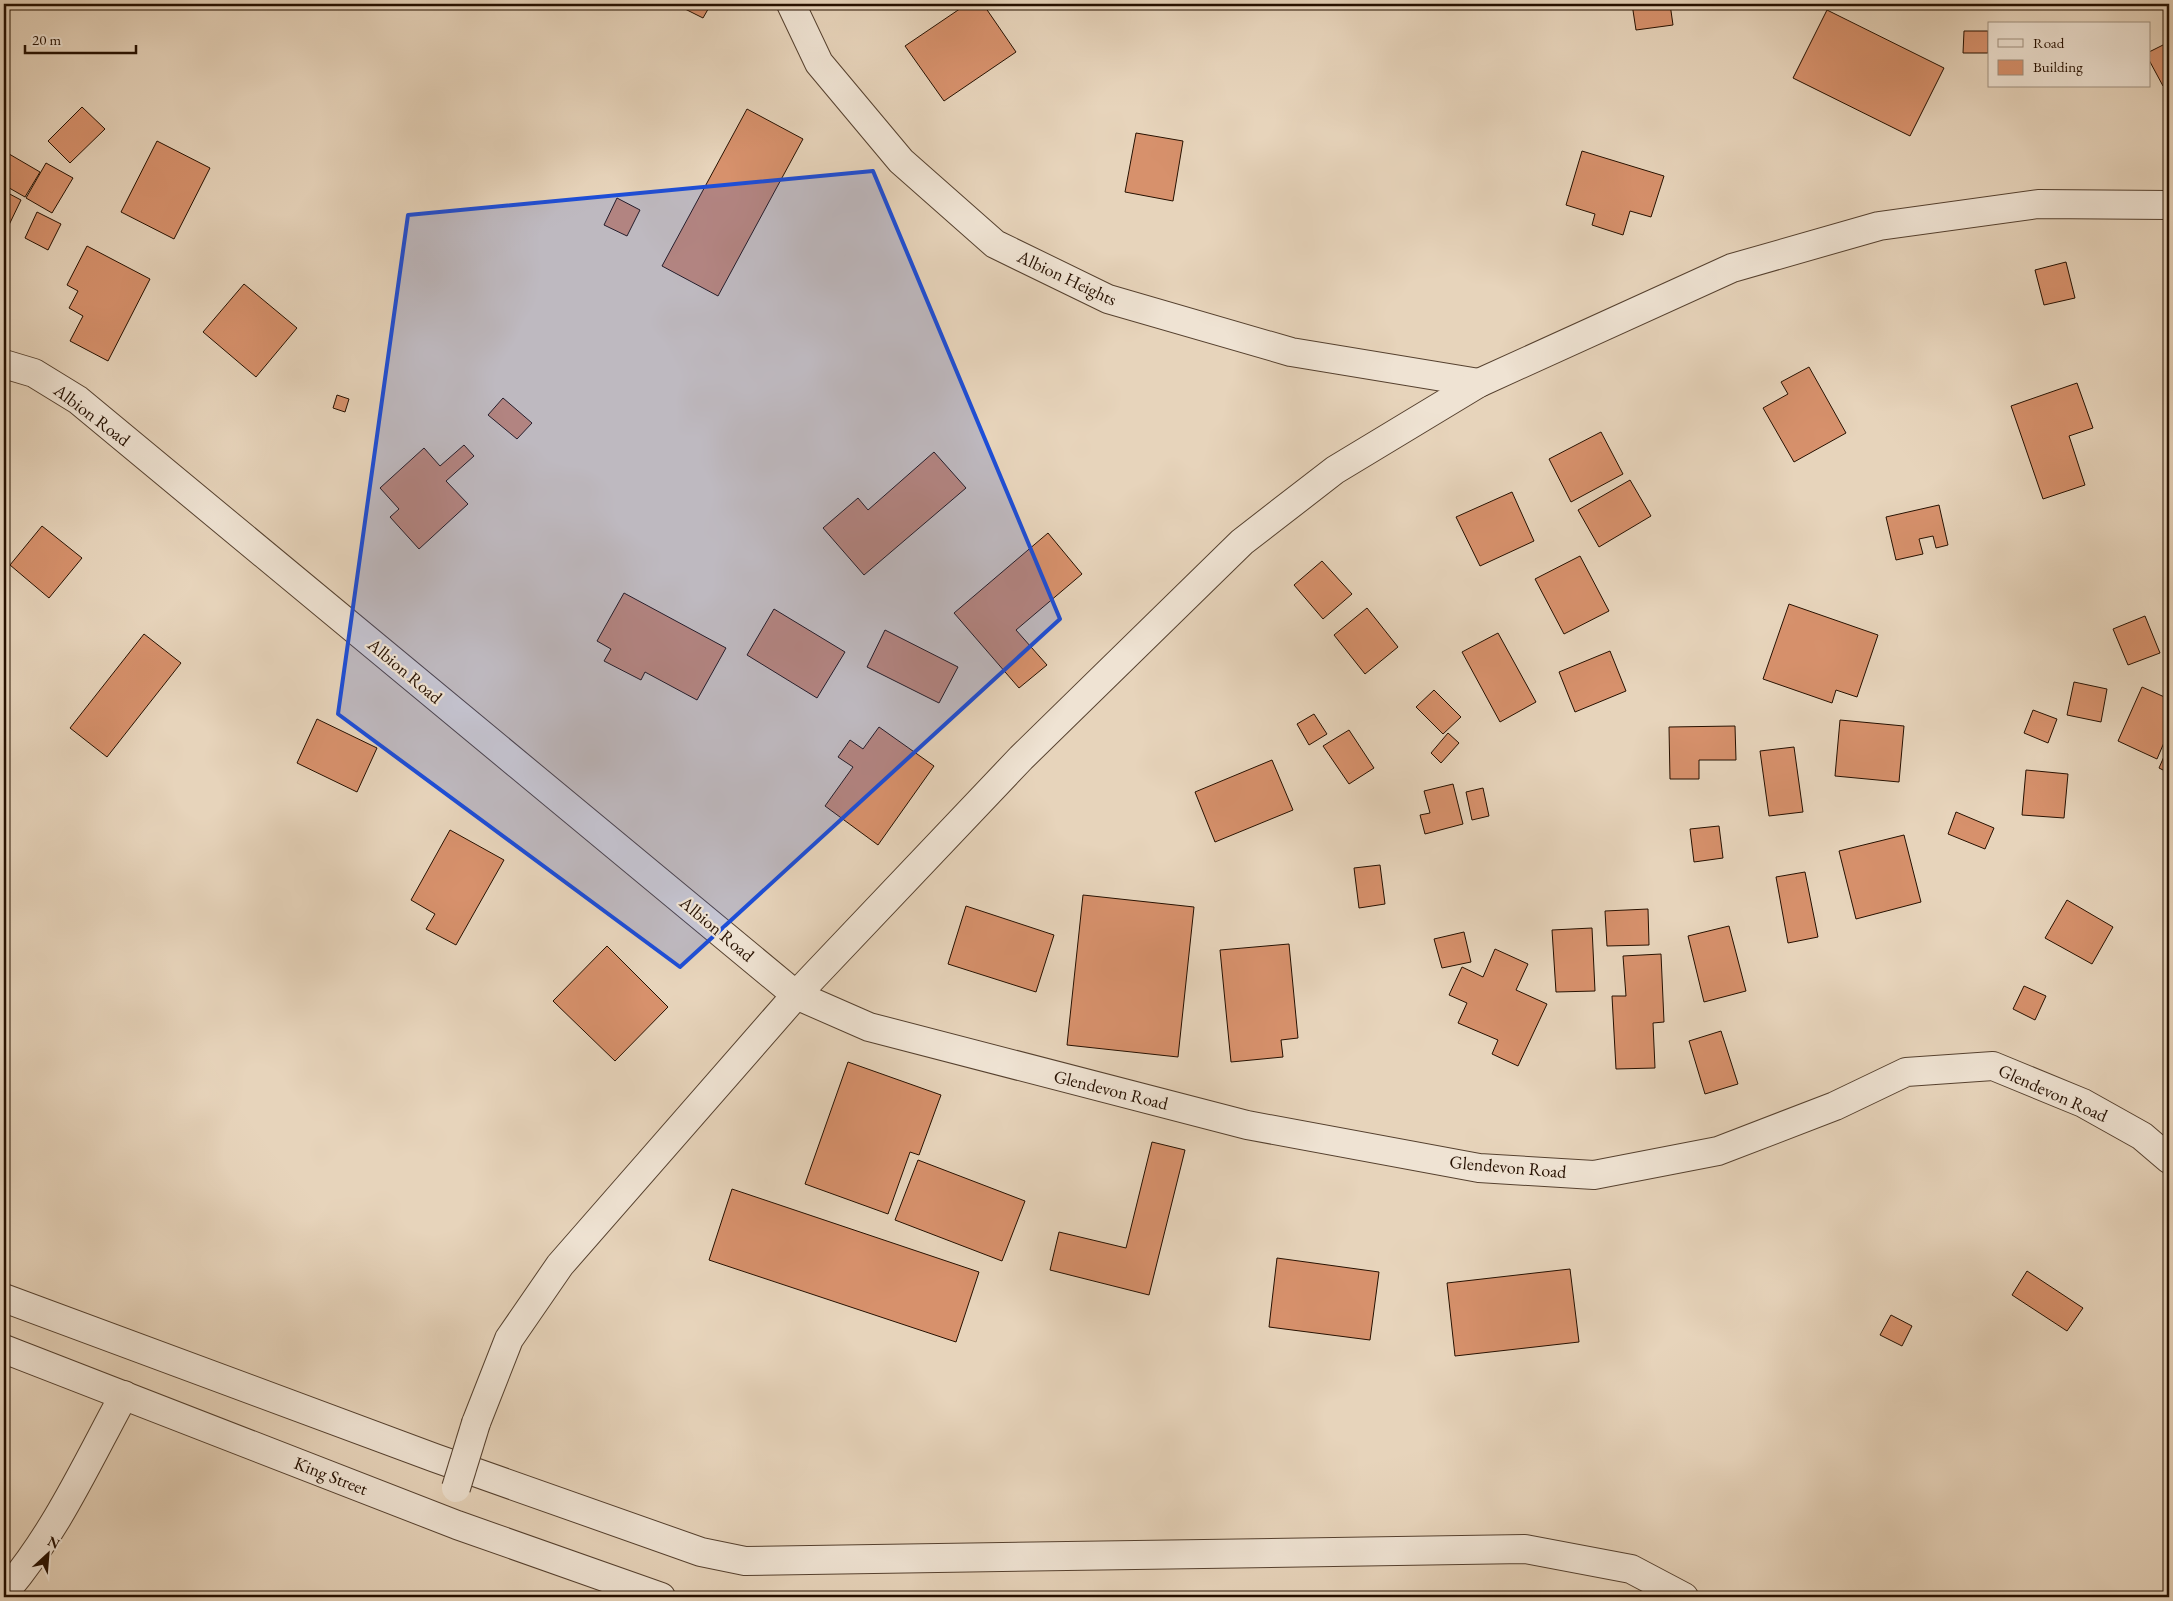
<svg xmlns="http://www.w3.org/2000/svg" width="2173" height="1601" font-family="'EB Garamond',serif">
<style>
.building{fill:#d7916c;stroke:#261000}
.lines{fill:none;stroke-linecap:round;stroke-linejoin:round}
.minor-casing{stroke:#56412f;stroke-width:30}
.tertiary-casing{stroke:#56412f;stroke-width:30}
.minor{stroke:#efe3d3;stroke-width:28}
.tertiary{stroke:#efe3d3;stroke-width:28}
.tertiary-bridge-casing{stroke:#56412f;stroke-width:30;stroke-linecap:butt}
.tertiary-bridge{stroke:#efe3d3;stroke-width:28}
.marked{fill:#1d4ed8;fill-opacity:0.2;stroke:#1d4ed8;stroke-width:4;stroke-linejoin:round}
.labels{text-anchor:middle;stroke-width:4.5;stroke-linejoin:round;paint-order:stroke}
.street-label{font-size:18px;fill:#261000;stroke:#efe3d3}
</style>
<rect width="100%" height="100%" fill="#e7d4bb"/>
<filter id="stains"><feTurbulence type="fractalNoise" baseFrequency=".004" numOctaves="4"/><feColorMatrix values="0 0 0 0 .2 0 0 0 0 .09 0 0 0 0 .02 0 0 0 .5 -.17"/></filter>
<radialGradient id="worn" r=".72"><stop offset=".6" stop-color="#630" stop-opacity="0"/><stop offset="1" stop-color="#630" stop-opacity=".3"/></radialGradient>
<g class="building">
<path d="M 675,4 L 711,4 L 703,18 Z"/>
<path d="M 967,4 L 983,4 L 1016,52 L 944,101 L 905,46 Z"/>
<path d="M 1632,4 L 1670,4 L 1673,25 L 1636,30 Z"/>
<path d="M 1827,10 L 1944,68 L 1910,136 L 1793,78 Z"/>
<path d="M 1964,31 L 1988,31 L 1988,53 L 1963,53 Z"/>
<path d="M 2169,42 L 2169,82 L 2163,86 L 2149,60 L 2149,52 Z"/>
<path d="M 82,107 L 105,129 L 70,163 L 48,141 Z"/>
<path d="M 747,109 L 803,139 L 718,296 L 662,266 Z"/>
<path d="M 1136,133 L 1183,141 L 1173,201 L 1125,192 Z"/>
<path d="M 157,141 L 210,168 L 174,239 L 121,212 Z"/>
<path d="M 4,151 L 40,172 L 25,197 L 4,185 Z"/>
<path d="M 1582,151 L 1664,176 L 1651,217 L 1630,211 L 1623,235 L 1592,225 L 1595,214 L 1566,205 Z"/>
<path d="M 46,163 L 73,178 L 52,213 L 26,198 Z"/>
<path d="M 4,191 L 21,200 L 8,227 L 4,224 Z"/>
<path d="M 617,198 L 640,210 L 627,236 L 604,225 Z"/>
<path d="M 37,212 L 61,224 L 48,250 L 25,238 Z"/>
<path d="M 87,246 L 150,279 L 108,361 L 70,341 L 83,316 L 69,308 L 78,291 L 67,285 Z"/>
<path d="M 2066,262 L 2075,298 L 2044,305 L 2035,270 Z"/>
<path d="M 244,284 L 297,328 L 256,377 L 203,332 Z"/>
<path d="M 1809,367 L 1846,433 L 1794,462 L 1763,408 L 1788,394 L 1781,382 Z"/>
<path d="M 2077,383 L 2093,428 L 2069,436 L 2085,485 L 2043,499 L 2011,406 Z"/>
<path d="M 337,395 L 349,399 L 345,412 L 333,408 Z"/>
<path d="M 503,398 L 532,423 L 517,439 L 488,415 Z"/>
<path d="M 1601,432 L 1623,474 L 1571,502 L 1549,459 Z"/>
<path d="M 464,445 L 474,456 L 446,481 L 468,504 L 419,549 L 390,517 L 399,509 L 380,488 L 424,448 L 440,466 Z"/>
<path d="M 934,452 L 966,488 L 864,575 L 823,528 L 858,498 L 868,510 Z"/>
<path d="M 1630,480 L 1651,516 L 1599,547 L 1578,510 Z"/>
<path d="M 1512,492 L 1534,541 L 1480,566 L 1456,517 Z"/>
<path d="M 1939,505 L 1948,545 L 1936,548 L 1933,536 L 1919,539 L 1923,554 L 1896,560 L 1886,517 Z"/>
<path d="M 42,526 L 82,558 L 49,598 L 10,565 Z"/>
<path d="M 1048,533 L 1082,574 L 1016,630 L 1047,665 L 1019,688 L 954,613 Z"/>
<path d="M 1580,556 L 1609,611 L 1564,634 L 1535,579 Z"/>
<path d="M 1322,561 L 1352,594 L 1323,619 L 1294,585 Z"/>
<path d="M 624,593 L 726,648 L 697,700 L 645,672 L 641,680 L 604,661 L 611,649 L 597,641 Z"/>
<path d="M 1789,604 L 1878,635 L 1857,697 L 1836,690 L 1832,703 L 1763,679 Z"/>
<path d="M 1367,608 L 1398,647 L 1365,674 L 1334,635 Z"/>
<path d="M 774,609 L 845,652 L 817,698 L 747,655 Z"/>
<path d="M 2145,616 L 2160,653 L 2128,665 L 2113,629 Z"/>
<path d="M 885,630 L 958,667 L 939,703 L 867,667 Z"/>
<path d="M 1498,633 L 1536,702 L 1500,722 L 1462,652 Z"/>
<path d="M 144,634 L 181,663 L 107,757 L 70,728 Z"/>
<path d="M 1610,651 L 1626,691 L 1575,712 L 1559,672 Z"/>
<path d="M 2074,682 L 2107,689 L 2101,722 L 2067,715 Z"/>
<path d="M 2142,687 L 2169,699 L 2169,731 L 2157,759 L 2118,741 Z"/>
<path d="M 1434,690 L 1461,717 L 1443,734 L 1416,707 Z"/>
<path d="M 2033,710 L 2057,719 L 2048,743 L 2024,733 Z"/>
<path d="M 1314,714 L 1327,734 L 1309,745 L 1297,724 Z"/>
<path d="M 317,719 L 377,748 L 357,792 L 297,763 Z"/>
<path d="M 1840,720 L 1904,726 L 1899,782 L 1835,776 Z"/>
<path d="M 1735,726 L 1736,760 L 1699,760 L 1699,779 L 1670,779 L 1669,727 Z"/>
<path d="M 879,727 L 934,766 L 878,845 L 825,806 L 853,767 L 838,757 L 850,740 L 863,749 Z"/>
<path d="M 1349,730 L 1374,768 L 1349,784 L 1323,746 Z"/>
<path d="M 1448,733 L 1459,743 L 1441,763 L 1431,753 Z"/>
<path d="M 2169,745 L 2169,773 L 2159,768 Z"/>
<path d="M 1794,747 L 1803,812 L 1769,816 L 1760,751 Z"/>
<path d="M 1272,760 L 1293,810 L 1215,842 L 1195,792 Z"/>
<path d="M 2026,770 L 2068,774 L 2064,818 L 2022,815 Z"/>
<path d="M 1453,784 L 1463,824 L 1425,834 L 1420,815 L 1430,813 L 1424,791 Z"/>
<path d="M 1483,788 L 1489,816 L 1472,820 L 1466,792 Z"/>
<path d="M 1956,812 L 1994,828 L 1985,849 L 1948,834 Z"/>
<path d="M 1719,826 L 1723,858 L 1694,862 L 1690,829 Z"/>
<path d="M 450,830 L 504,860 L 456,945 L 426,929 L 435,914 L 411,900 Z"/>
<path d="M 1904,835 L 1921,902 L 1856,919 L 1839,851 Z"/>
<path d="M 1380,865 L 1385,904 L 1359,908 L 1354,868 Z"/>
<path d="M 1805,872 L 1818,937 L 1788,943 L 1776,877 Z"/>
<path d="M 1083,895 L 1194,907 L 1178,1057 L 1067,1045 Z"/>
<path d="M 2067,900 L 2113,927 L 2092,964 L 2045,938 Z"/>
<path d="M 966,906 L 1054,935 L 1036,992 L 948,964 Z"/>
<path d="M 1648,909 L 1649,945 L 1607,946 L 1605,911 Z"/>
<path d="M 1729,926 L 1746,991 L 1704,1002 L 1688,936 Z"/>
<path d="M 1592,928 L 1595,991 L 1556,992 L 1552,930 Z"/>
<path d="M 1464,932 L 1471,962 L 1442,968 L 1434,939 Z"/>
<path d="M 1289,944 L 1298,1038 L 1281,1040 L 1283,1057 L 1231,1062 L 1220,950 Z"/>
<path d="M 607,946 L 668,1007 L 615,1061 L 553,1001 Z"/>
<path d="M 1495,949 L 1528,964 L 1516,990 L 1547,1004 L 1518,1066 L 1492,1054 L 1498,1040 L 1458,1023 L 1467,1003 L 1449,995 L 1462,967 L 1483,977 Z"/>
<path d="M 1661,954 L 1664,1022 L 1653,1023 L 1655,1068 L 1616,1069 L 1612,996 L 1626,996 L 1623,956 Z"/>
<path d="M 2024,986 L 2046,996 L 2035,1020 L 2013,1009 Z"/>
<path d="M 1721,1031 L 1738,1084 L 1705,1094 L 1689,1041 Z"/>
<path d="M 848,1062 L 941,1095 L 919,1155 L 910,1152 L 888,1214 L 805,1184 Z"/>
<path d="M 1152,1142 L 1185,1150 L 1149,1295 L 1050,1270 L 1059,1232 L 1126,1248 Z"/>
<path d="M 918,1160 L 1025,1201 L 1002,1261 L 895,1220 Z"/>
<path d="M 732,1189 L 979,1272 L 956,1342 L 709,1260 Z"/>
<path d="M 1277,1258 L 1379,1272 L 1370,1340 L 1269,1327 Z"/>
<path d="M 1570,1269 L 1579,1342 L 1455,1356 L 1447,1283 Z"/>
<path d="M 2027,1271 L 2083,1308 L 2067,1331 L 2012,1295 Z"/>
<path d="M 1891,1315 L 1912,1326 L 1902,1346 L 1880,1335 Z"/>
</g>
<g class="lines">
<g class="minor-casing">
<g id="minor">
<path d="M 791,4 L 819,63 L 901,161 L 995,244 L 1108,299 L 1291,352 L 1479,383"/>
<path d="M 796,995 L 869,1027 L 1247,1125 L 1479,1168 L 1594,1175 L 1718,1151 L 1835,1106 L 1906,1072 L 1993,1066 L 2083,1103 L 2142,1136 L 2169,1159"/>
<path d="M 4,1298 L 435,1458 L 701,1552 L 745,1561 L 1525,1549 L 1631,1569 L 1684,1597"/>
<path d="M 4,1593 C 55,1534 87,1463 124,1395"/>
</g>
</g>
<g class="tertiary-casing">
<g id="tertiary">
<path d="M 4,364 L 34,373 L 78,400 L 796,995"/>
<path d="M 4,1349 L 457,1525 L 661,1597"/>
<path d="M 476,1423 L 509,1339 L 560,1265 L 796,995 L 1021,758 L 1242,542 L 1335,470 L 1479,383 L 1732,268 L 1879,226 L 2038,204 L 2169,205"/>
</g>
</g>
<use href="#minor" class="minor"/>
<use href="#tertiary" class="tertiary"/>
<g class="tertiary-bridge-casing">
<path id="tertiary-bridge" d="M 456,1488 L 476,1423"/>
</g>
<use href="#tertiary-bridge" class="tertiary-bridge"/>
</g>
<path class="marked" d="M 873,171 L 1060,619 L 680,967 L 338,714 L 408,215 Z"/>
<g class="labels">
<g class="street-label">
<text transform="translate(1067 278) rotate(25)" y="6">Albion Heights</text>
<text transform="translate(92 415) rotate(37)" y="6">Albion Road</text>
<text transform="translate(405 671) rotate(40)" y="6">Albion Road</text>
<text transform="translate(717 929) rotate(40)" y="6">Albion Road</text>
<text transform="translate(1111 1090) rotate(14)" y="6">Glendevon Road</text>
<text transform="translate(2053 1093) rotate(24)" y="6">Glendevon Road</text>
<text transform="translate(1508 1167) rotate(5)" y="6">Glendevon Road</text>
<text transform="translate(331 1476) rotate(21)" y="6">King Street</text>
</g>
</g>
<rect width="2173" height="1601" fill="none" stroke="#e7d4bb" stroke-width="20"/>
<rect x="5" y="5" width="2163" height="1591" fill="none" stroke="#261000" stroke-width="2.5"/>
<rect x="10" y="10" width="2153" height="1581" fill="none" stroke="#261000"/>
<rect x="1988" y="22" width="162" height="65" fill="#efe3d3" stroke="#9f8f7f"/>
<rect x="1998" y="39" width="25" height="8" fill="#efe3d3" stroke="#9f8f7f"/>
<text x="2033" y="48" font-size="15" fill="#261000">Road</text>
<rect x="1998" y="60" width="25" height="15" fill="#d7916c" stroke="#9f8f7f"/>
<text x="2033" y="72" font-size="15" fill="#261000">Building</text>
<g transform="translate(48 1554) rotate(26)" stroke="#efe3d3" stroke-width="4" paint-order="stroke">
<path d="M0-4L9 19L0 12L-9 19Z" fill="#261000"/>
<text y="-8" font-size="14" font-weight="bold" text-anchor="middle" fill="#261000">N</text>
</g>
<path d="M25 45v8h111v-8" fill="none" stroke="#261000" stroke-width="2.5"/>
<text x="32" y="45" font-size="15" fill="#261000" stroke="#efe3d3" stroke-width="4" paint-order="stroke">20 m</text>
<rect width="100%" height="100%" filter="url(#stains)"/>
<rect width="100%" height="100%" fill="url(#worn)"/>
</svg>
